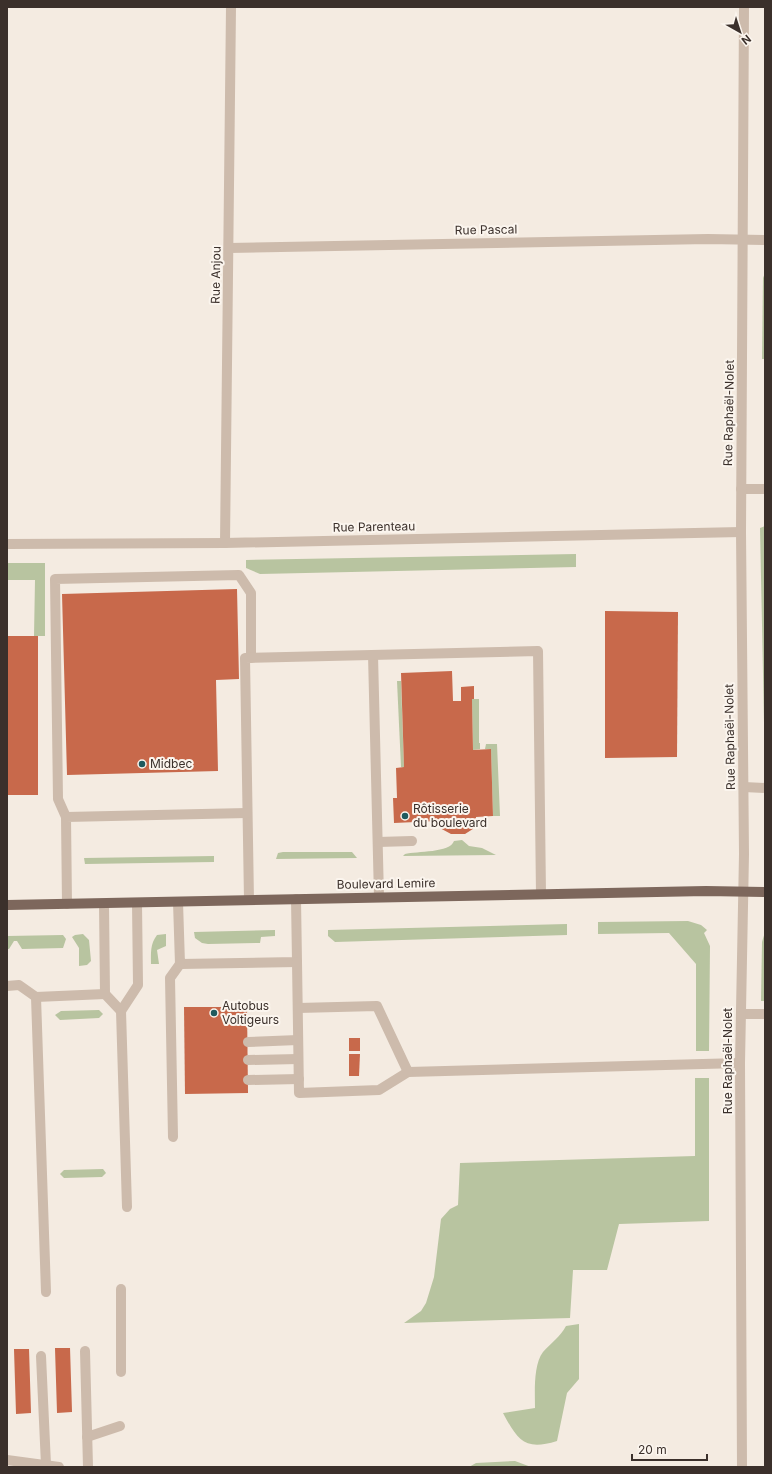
<svg xmlns="http://www.w3.org/2000/svg" width="772" height="1474" font-family="Inter,sans-serif">
<style>
.green{fill:#b8c4a0}
.building{fill:#c8694b}
.lines{fill:none;stroke-linecap:round;stroke-linejoin:round}
.minor{stroke:#cdbbac;stroke-width:10}
.major{stroke:#7d675c;stroke-width:10}
.poi-dot{fill:#1f5a5e;stroke:#fbf5ee;stroke-width:1.5}
.labels{text-anchor:middle;stroke-width:4;stroke-linejoin:round;paint-order:stroke}
.street-label{font-size:12px;fill:#3b302b;stroke:#fbf5ee}
.poi-label{font-size:12px;fill:#3b302b;stroke:#fbf5ee;text-anchor:start}
</style>
<rect width="100%" height="100%" fill="#f4ebe1"/>
<g class="green">
<path d="M 765,273 L 765,359 L 762,359 L 763,278 Z"/>
<path d="M 765,526 L 765,771 L 760,528 Z"/>
<path d="M 576,554 L 576,567 L 260,574 L 246,568 L 246,560 Z"/>
<path d="M 7,563 L 45,563 L 45,636 L 34,636 L 35,580 L 7,580 Z"/>
<path d="M 397,681 L 401,681 L 404,767 L 401,767 Z"/>
<path d="M 472,699 L 479,699 L 479,743 L 480,743 L 480,749 L 473,750 Z"/>
<path d="M 486,744 L 497,744 L 500,816 L 493,816 L 491,749 L 485,749 Z"/>
<path d="M 462,840 L 469,846 L 482,848 L 496,855 L 403,856 L 405,854 C 417,851 450,853 454,841 Z"/>
<path d="M 283,852 L 352,852 L 357,858 L 276,859 L 278,853 Z"/>
<path d="M 214,856 L 214,862 L 85,864 L 84,858 Z"/>
<path d="M 688,921 L 701,925 L 707,930 L 704,933 L 710,946 L 709,1051 L 696,1051 L 696,964 L 669,933 L 598,934 L 598,922 Z"/>
<path d="M 567,924 L 567,935 L 335,942 L 328,936 L 328,930 Z"/>
<path d="M 275,930 L 275,936 L 261,937 L 260,943 L 208,944 L 202,943 L 195,938 L 194,932 Z"/>
<path d="M 765,932 L 765,1001 L 761,1001 L 762,942 Z"/>
<path d="M 83,934 L 89,940 L 91,961 L 87,965 L 79,966 L 79,948 L 72,937 L 75,935 Z"/>
<path d="M 166,934 L 166,946 L 157,950 L 159,964 L 151,964 C 151,953 150,944 157,935 Z"/>
<path d="M 63,935 L 66,939 L 63,948 L 22,949 L 17,941 L 14,941 L 9,949 L 7,949 L 7,936 Z"/>
<path d="M 99,1010 L 103,1014 L 99,1018 L 60,1020 L 55,1015 L 61,1011 Z"/>
<path d="M 695,1078 L 709,1078 L 709,1221 L 619,1224 L 607,1270 L 573,1270 L 570,1318 L 404,1323 L 421,1311 L 426,1303 L 434,1277 L 441,1219 L 450,1209 L 458,1205 L 460,1163 L 695,1156 Z"/>
<path d="M 103,1169 L 106,1173 L 102,1177 L 64,1178 L 60,1174 L 64,1170 Z"/>
<path d="M 579,1324 L 579,1379 L 567,1393 L 557,1441 C 525,1451 518,1441 503,1413 L 535,1408 C 535,1393 533,1365 543,1352 C 551,1343 560,1337 566,1326 Z"/>
<path d="M 515,1461 L 531,1467 L 469,1467 L 476,1463 Z"/>
</g>
<g class="building">
<path d="M 237,589 L 239,679 L 216,680 L 218,771 L 67,775 L 62,594 Z"/>
<path d="M 605,611 L 678,612 L 677,757 L 605,758 Z"/>
<rect x="7" y="636" width="31" height="159"/>
<path d="M 452,671 L 453,701 L 461,701 L 461,687 L 474,686 L 474,699 L 472,699 L 473,750 L 491,749 L 493,816 L 476,817 L 476,827 L 465,834 L 451,834 L 438,827 L 438,821 L 394,823 L 393,798 L 397,798 L 396,768 L 404,767 L 401,673 Z"/>
<path d="M 184,1007 L 247,1007 L 248,1093 L 185,1094 Z"/>
<rect x="349" y="1038" width="11" height="13"/>
<path d="M 349,1054 L 360,1054 L 359,1076 L 349,1076 Z"/>
<path d="M 55,1348 L 70,1348 L 72,1412 L 57,1413 Z"/>
<path d="M 14,1349 L 29,1349 L 31,1413 L 16,1414 Z"/>
</g>
<g class="lines">
<g class="minor">
<path d="M 229,248 L 708,239 L 765,240"/>
<path d="M 741,489 L 765,489"/>
<path d="M 225,543 L 231,7"/>
<path d="M 7,544 L 225,543 L 741,532"/>
<path d="M 373,655 L 379,897"/>
<path d="M 744,787 L 765,788"/>
<path d="M 66,817 L 58,799 L 55,579 L 239,575 L 251,593 L 251,658"/>
<path d="M 378,842 L 412,841"/>
<path d="M 249,900 L 245,658 L 538,651 L 541,894"/>
<path d="M 178,902 L 180,964 L 297,962 L 296,899"/>
<path d="M 67,904 L 66,817 L 247,813"/>
<path d="M 104,904 L 105,994 L 121,1011 L 127,1207"/>
<path d="M 297,962 L 299,1093 L 379,1090 L 408,1072 L 740,1063"/>
<path d="M 7,986 L 19,985 L 36,997 L 105,994"/>
<path d="M 36,997 L 46,1292"/>
<path d="M 298,1008 L 377,1006 L 408,1072"/>
<path d="M 121,1011 L 138,985 L 137,903"/>
<path d="M 741,1014 L 765,1014"/>
<path d="M 248,1042 L 298,1040"/>
<path d="M 248,1060 L 298,1059"/>
<path d="M 248,1080 L 299,1079"/>
<path d="M 173,1137 L 170,978 L 180,964"/>
<path d="M 85,1351 L 88,1467"/>
<path d="M 41,1356 L 46,1465"/>
<path d="M 121,1372 L 121,1289"/>
<path d="M 87,1437 L 120,1426"/>
<path d="M 7,1460 L 59,1467"/>
<path d="M 742,1467 L 740,1063 L 744,854 L 741,532 L 744,7"/>
</g>
<path class="major" d="M 7,905 L 706,891 L 765,892"/>
</g>
<g class="poi-dot">
<circle cx="142" cy="764" r="4"/>
<circle cx="405" cy="816" r="4"/>
<circle cx="214" cy="1013" r="4"/>
</g>
<g class="labels">
<g class="street-label">
<text transform="translate(486 230) rotate(-1)" y="4">Rue Pascal</text>
<text transform="translate(216 275) rotate(-89)" y="4">Rue Anjou</text>
<text transform="translate(729 413) rotate(-89)" y="4">Rue Raphaël-Nolet</text>
<text transform="translate(374 527) rotate(-1)" y="4">Rue Parenteau</text>
<text transform="translate(730 737) rotate(-91)" y="4">Rue Raphaël-Nolet</text>
<text transform="translate(386 884) rotate(-1)" y="4">Boulevard Lemire</text>
<text transform="translate(728 1061) rotate(-90)" y="4">Rue Raphaël-Nolet</text>
</g>
<g class="poi-label">
<text x="150" y="768">Midbec</text>
<text x="413" y="813">Rôtisserie<tspan x="413" dy="14">du boulevard</tspan></text>
<text x="222" y="1010">Autobus<tspan x="222" dy="14">Voltigeurs</tspan></text>
</g>
</g>
<rect width="772" height="1474" fill="none" stroke="#3b302b" stroke-width="16"/>
<g transform="translate(740 32) rotate(141)" stroke="#fbf5ee" stroke-width="3" paint-order="stroke">
<path d="M0-3L7 15L0 10L-7 15Z" fill="#3b302b"/>
<text y="-6" font-size="11" font-weight="bold" text-anchor="middle" fill="#3b302b">N</text>
</g>
<path d="M632 1454v6h75v-6" fill="none" stroke="#3b302b" stroke-width="2"/>
<text x="638" y="1454" font-size="12" fill="#3b302b" stroke="#fbf5ee" stroke-width="3" paint-order="stroke">20 m</text>
</svg>
